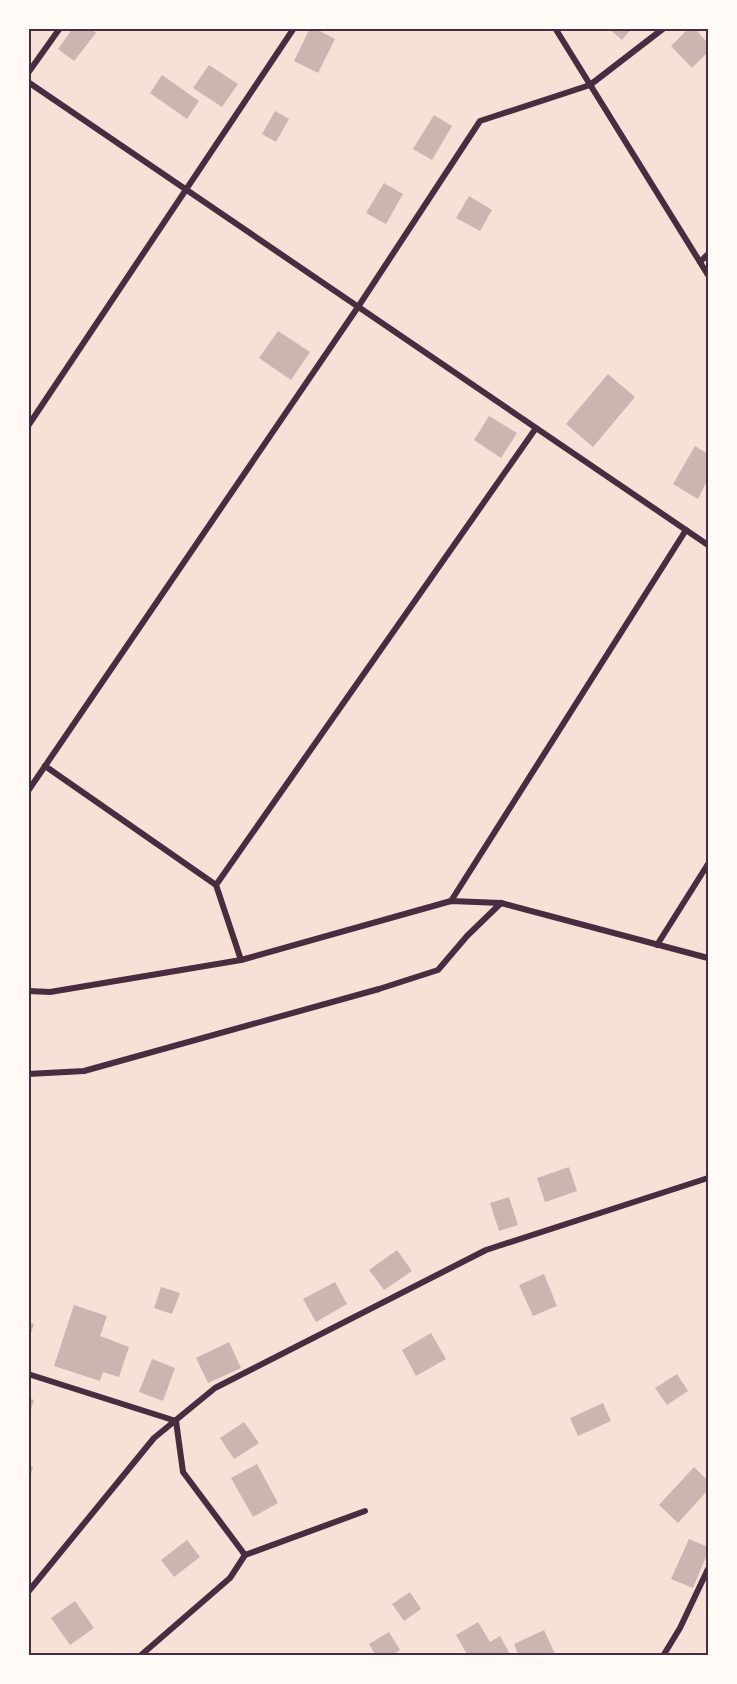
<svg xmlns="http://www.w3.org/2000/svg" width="737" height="1684" font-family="'Roboto Condensed',sans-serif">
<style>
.building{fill:#ccb4b1}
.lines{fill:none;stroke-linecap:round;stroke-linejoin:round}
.minor{stroke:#4a2c40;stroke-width:6}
.neatline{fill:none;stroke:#4a2c40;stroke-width:2}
</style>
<rect width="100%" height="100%" fill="#f7e1d7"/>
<g class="building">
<path d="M 73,28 L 90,28 L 96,33 L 74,61 L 58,49 Z"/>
<path d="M 310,28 L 314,28 L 335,39 L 318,73 L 294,61 Z"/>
<path d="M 608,28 L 632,28 L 622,40 Z"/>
<path d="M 689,28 L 694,28 L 708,43 L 708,52 L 692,68 L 671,46 Z"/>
<path d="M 209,65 L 238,84 L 222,107 L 193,88 Z"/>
<path d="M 162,75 L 199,101 L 187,119 L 150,93 Z"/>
<path d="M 275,111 L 289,119 L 276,142 L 262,134 Z"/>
<path d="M 434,115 L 452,126 L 432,160 L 413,149 Z"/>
<path d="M 384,183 L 403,194 L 386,224 L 366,213 Z"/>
<path d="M 469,196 L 492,210 L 480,231 L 456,218 Z"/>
<path d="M 278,331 L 310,352 L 291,380 L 259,358 Z"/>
<path d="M 608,374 L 635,397 L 593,447 L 566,424 Z"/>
<path d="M 489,416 L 517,433 L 501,458 L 474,440 Z"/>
<path d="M 695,446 L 708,454 L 708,479 L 698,499 L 673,484 Z"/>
<path d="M 569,1167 L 577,1191 L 545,1202 L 537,1178 Z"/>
<path d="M 509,1197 L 518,1225 L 499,1231 L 490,1203 Z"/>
<path d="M 397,1250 L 412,1271 L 384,1290 L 369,1270 Z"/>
<path d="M 544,1274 L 557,1306 L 533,1316 L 519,1285 Z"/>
<path d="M 335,1282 L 347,1304 L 316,1322 L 303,1299 Z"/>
<path d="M 161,1287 L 180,1293 L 172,1314 L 154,1308 Z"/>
<path d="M 74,1305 L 107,1316 L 100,1336 L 129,1347 L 119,1377 L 103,1372 L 100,1381 L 54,1366 Z"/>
<path d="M 28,1322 L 34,1324 L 29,1339 L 28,1339 Z"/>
<path d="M 431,1333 L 446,1359 L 416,1376 L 402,1350 Z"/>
<path d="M 229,1342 L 241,1368 L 208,1383 L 196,1358 Z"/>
<path d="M 152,1359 L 175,1368 L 163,1401 L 139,1392 Z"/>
<path d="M 677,1374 L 688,1391 L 667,1405 L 655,1388 Z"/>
<path d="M 28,1398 L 34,1400 L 29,1415 L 28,1415 Z"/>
<path d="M 603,1403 L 611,1421 L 578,1436 L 570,1418 Z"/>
<path d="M 244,1422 L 259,1443 L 234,1459 L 220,1438 Z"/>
<path d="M 257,1464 L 278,1503 L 253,1517 L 231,1478 Z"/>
<path d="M 28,1466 L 33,1467 L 29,1482 L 28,1482 Z"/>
<path d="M 694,1467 L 708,1481 L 708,1490 L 678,1523 L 659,1505 Z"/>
<path d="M 689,1539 L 708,1547 L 708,1552 L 693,1588 L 671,1579 Z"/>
<path d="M 187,1540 L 200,1557 L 174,1577 L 161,1560 Z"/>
<path d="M 410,1592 L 421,1609 L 404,1621 L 392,1604 Z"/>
<path d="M 75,1601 L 94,1628 L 70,1645 L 51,1618 Z"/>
<path d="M 478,1622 L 490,1642 L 500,1636 L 511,1656 L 468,1656 L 456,1635 Z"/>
<path d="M 544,1630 L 556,1656 L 519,1656 L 514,1644 Z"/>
<path d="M 389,1632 L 400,1650 L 391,1656 L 376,1656 L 369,1644 Z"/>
</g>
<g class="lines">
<g class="minor">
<path d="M 555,28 L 708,275"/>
<path d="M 28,73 L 60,28"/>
<path d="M 28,82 L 708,545"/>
<path d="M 700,262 L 708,254"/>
<path d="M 28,426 L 294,28"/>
<path d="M 45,766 L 216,885"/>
<path d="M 28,791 L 358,307 L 480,121 L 590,85 L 664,28"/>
<path d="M 451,901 L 686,530"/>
<path d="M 657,945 L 708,864"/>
<path d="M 241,960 L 216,885 L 536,428"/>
<path d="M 28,991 L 50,992 L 241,960 L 451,901 L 501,903 L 708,958"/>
<path d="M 28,1074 L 84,1071 L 379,989 L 438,970 L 467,936 L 501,903"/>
<path d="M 28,1374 L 176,1421 L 183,1472 L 245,1555 L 365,1511"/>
<path d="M 28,1592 L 154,1438 L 215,1388 L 486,1250 L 708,1178"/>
<path d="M 140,1656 L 230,1578 L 245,1555"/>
<path d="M 663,1656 L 680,1628 L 708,1569"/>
</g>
</g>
<rect width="737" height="1684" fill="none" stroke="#fffaf5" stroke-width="60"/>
<rect x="30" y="30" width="677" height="1624" class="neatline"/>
</svg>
